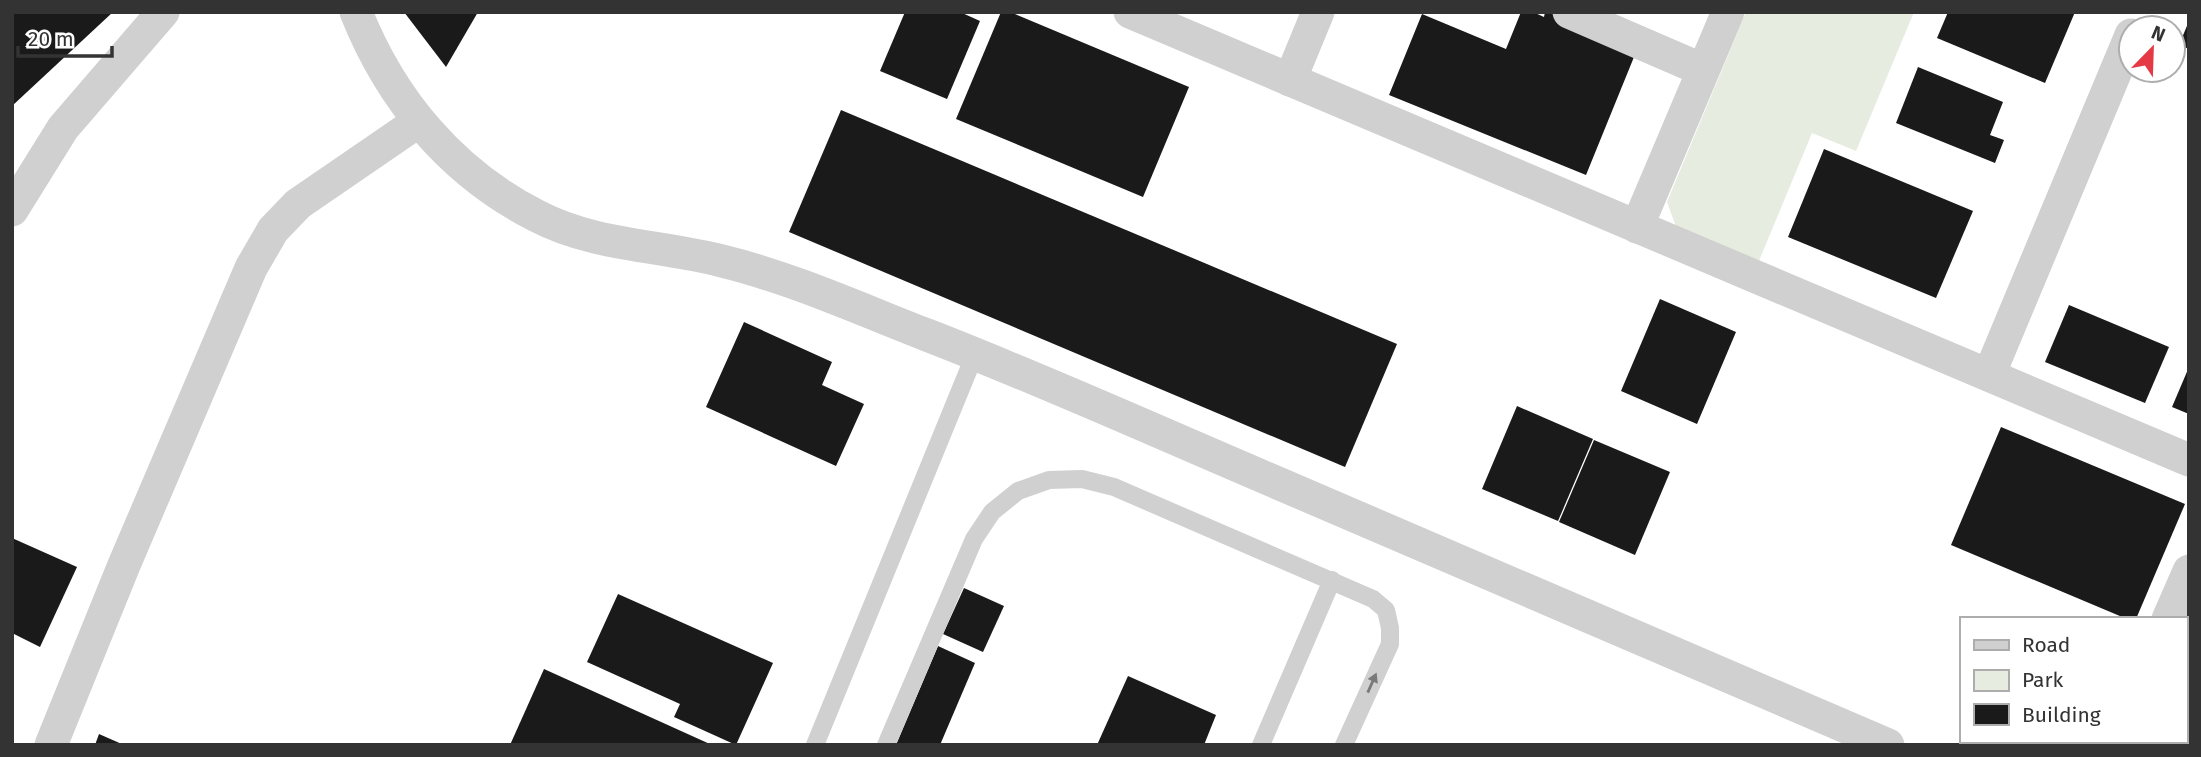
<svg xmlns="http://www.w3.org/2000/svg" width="2201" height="757" font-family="'Fira Sans',sans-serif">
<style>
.green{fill:#e6ecdf}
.building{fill:#1a1a1a}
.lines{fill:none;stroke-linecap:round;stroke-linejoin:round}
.service{stroke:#d0d0d0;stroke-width:18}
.minor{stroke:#d0d0d0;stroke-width:33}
.oneway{fill:#7a7a7a}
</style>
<rect width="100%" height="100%" fill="#fff"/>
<path class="green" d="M 1746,12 L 1914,12 L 1856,151 L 1812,133 L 1756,268 L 1679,235 L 1667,202 Z"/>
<g class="building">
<path d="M 12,12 L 113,12 L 12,106 Z"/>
<path d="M 404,12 L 478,12 L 446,67 Z"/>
<path d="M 905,12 L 960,12 L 980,21 L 947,99 L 880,71 Z"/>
<path d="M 1001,12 L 1010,12 L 1189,87 L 1143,197 L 956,119 Z"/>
<path d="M 1521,12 L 1533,12 L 1544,17 L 1545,12 L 1557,12 L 1634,57 L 1586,175 L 1389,95 L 1422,14 L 1506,49 Z"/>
<path d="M 1948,12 L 2075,12 L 2045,83 L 1937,38 Z"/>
<path d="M 2189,21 L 2189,49 L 2179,45 Z"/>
<path d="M 1918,67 L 2003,102 L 1990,135 L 2004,140 L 1995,163 L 1896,123 Z"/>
<path d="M 841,110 L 1397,344 L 1345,467 L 789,232 Z"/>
<path d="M 1824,149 L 1973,211 L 1936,298 L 1788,237 Z"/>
<path d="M 1660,299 L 1736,332 L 1697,424 L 1621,391 Z"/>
<path d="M 2069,305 L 2169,347 L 2145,403 L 2045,362 Z"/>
<path d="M 744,322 L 832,362 L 822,385 L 864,404 L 836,466 L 706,407 Z"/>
<path d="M 2189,367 L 2189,414 L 2172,407 Z"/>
<path d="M 1517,406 L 1593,439 L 1558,521 L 1482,489 Z"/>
<path d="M 2001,427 L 2185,504 L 2136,619 L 2127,619 L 1951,545 Z"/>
<path d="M 1594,440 L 1670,472 L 1635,555 L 1559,522 Z"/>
<path d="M 12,538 L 77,567 L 40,647 L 12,633 Z"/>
<path d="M 964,588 L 1004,606 L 983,652 L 943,634 Z"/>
<path d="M 618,594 L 773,663 L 736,745 L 674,717 L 680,704 L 587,662 Z"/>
<path d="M 2179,613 L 2189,617 L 2189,716 L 2185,715 L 2185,619 Z"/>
<path d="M 938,646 L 975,663 L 940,745 L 896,745 Z"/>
<path d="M 544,669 L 712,745 L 510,745 Z"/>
<path d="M 1128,676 L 1216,715 L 1204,745 L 1097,745 Z"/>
<path d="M 99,734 L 124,745 L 95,745 Z"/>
<path d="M 2185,734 L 2189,736 L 2189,745 L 2125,745 L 2127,741 L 2185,741 Z"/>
<path d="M 2044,741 L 2081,741 L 2079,745 L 2052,745 Z"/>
</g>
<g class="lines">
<g class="service">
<path d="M 815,745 L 975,354"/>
<path d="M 886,745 L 974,539 L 992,512 L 1018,491 L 1049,480 L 1082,479 L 1114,487 L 1373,599 L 1386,610 L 1390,628 L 1390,644 L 1344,745"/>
<path d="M 1261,745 L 1332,580"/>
</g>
<g class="minor">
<path d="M 356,12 C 391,100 452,173 537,216 C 594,246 661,245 722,261 C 792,278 860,309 927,335 C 1046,381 1162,434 1280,484 C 1483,571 1685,658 1888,745"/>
<path d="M 1130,12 L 2189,460"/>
<path d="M 1569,12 L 1703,70"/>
<path d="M 1290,80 L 1318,12"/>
<path d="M 12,210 L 63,128 L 163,12"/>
<path d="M 1637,227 L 1728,12"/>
<path d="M 1989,375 L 2131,35"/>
<path d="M 2168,619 L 2189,571"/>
<path d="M 51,745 L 124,565 L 251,268 L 273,230 L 298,204 L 419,121"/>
<path d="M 2114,745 L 2115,741"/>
</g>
</g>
<defs><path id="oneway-solid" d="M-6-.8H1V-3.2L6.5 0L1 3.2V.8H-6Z" transform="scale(1.75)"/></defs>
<use class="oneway" href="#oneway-solid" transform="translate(1372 683) rotate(-66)"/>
<rect width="2201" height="757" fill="none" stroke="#333333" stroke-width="28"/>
<rect x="1960" y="617" width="228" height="126" fill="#ffffff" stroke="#adadad" stroke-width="2"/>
<rect x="1974" y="640" width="35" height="10" fill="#d0d0d0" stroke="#adadad" stroke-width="2"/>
<text x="2022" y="652" font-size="21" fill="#333333">Road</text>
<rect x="1974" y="670" width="35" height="21" fill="#e6ecdf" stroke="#adadad" stroke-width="2"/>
<text x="2022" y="687" font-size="21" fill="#333333">Park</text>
<rect x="1974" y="704" width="35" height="21" fill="#1a1a1a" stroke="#adadad" stroke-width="2"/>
<text x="2022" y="722" font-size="21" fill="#333333">Building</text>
<g transform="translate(2152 49) rotate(23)"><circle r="33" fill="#ffffff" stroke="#adadad" stroke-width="2"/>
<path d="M0-5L12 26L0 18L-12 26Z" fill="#e63946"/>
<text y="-10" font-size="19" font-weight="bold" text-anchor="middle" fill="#333333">N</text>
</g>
<path d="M18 46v10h94v-10" fill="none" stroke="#333333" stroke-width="3.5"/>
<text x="28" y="46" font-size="21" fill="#333333" stroke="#ffffff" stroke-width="5" paint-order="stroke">20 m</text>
</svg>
